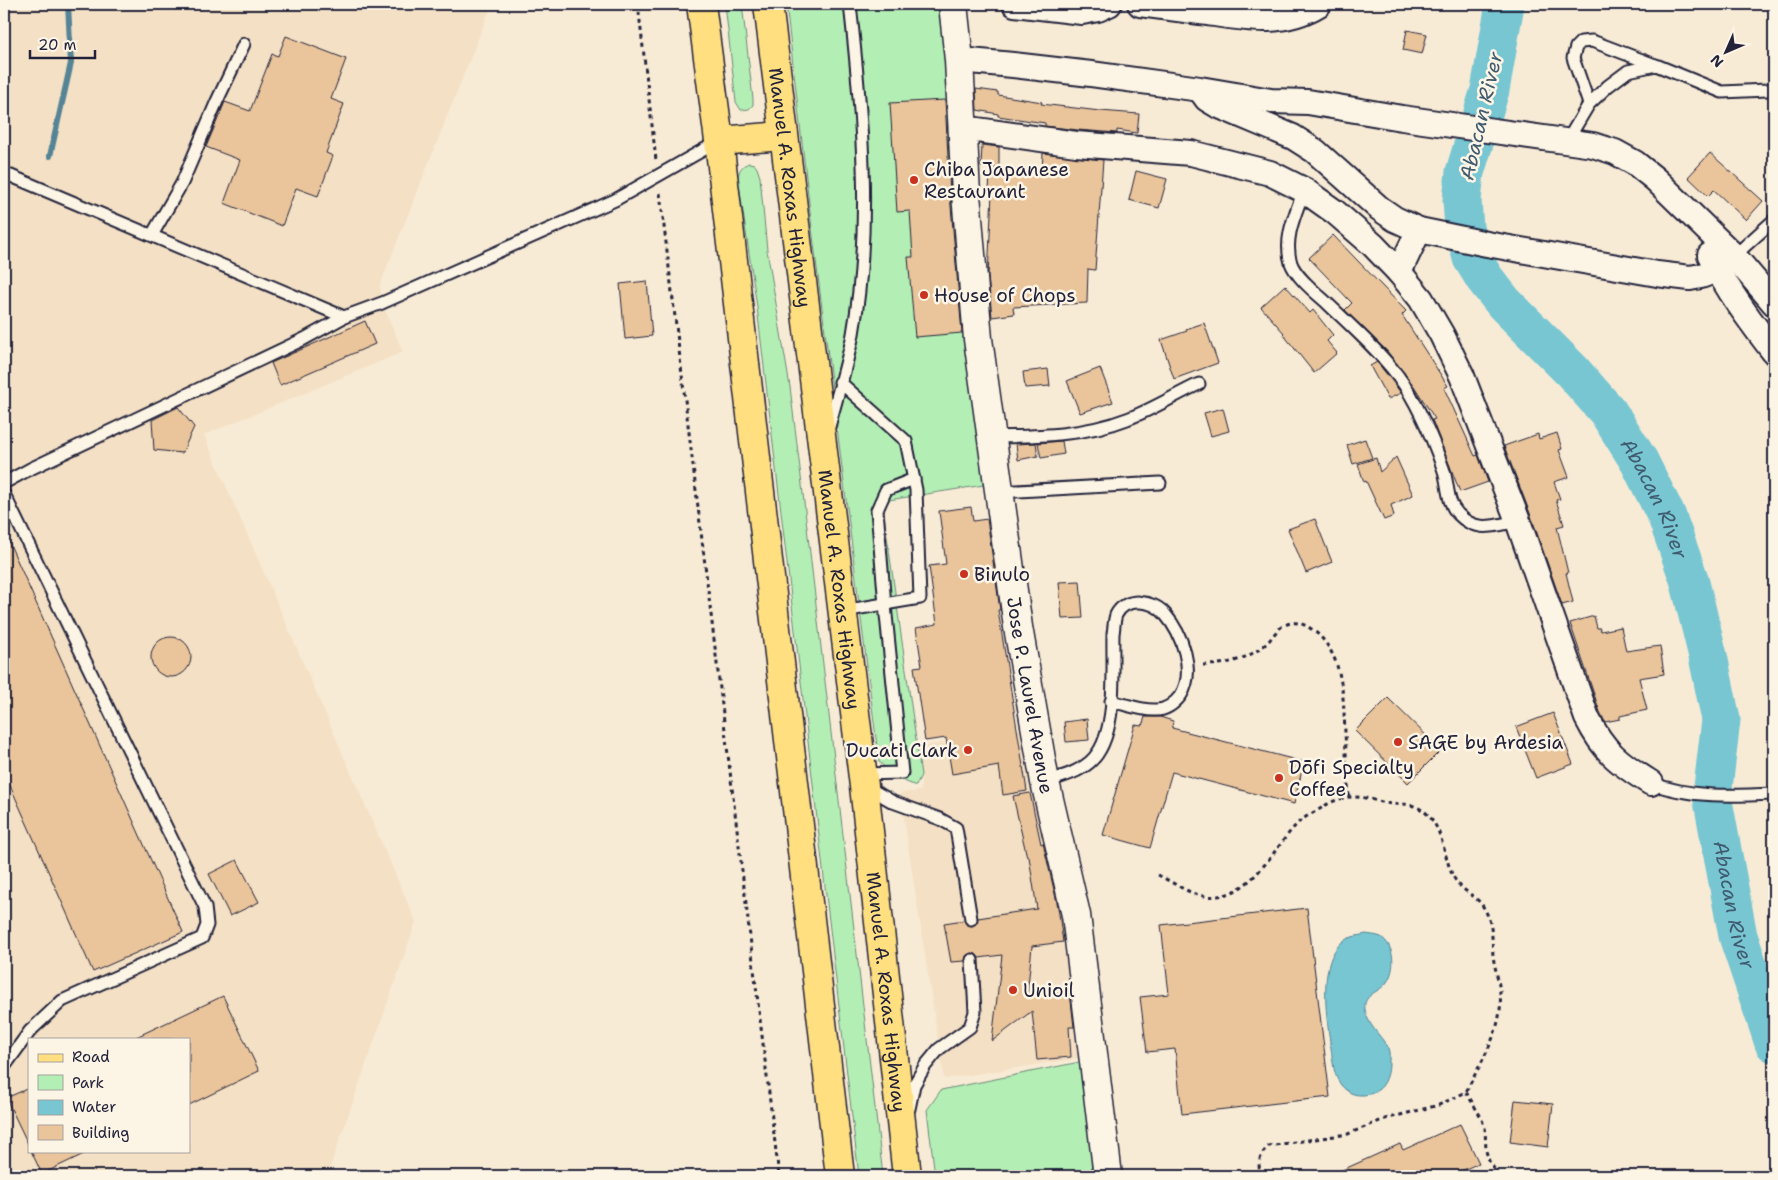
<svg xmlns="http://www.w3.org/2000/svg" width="1778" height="1180" font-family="'Shantell Sans',sans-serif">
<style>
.built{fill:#f4e0c4;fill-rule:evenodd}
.green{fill:#b3efb4;stroke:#6a8878}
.water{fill:#77c6d2;stroke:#558496}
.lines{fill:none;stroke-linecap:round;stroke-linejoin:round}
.stream{stroke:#558496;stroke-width:6}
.river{stroke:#77c6d2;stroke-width:39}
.building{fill:#eac59b;stroke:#22223b}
.lane-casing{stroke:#22223b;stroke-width:15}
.street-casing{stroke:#22223b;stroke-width:28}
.secondary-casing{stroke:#22223b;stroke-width:31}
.primary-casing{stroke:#22223b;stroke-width:31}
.path{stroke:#22223b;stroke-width:3;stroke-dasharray:4 4;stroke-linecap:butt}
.lane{stroke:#fcf5e5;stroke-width:11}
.street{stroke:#fcf5e5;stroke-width:24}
.secondary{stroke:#fcf5e5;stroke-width:28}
.primary{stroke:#ffdf80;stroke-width:28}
.poi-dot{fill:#c8321e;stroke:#fcf5e5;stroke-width:2}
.labels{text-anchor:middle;stroke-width:5;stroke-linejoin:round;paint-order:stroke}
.poi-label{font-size:19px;fill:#22223b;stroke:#fcf5e5;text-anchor:start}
.street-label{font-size:19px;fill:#22223b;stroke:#fcf5e5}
.water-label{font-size:20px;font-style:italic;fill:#405b70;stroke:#fcf5e5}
</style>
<rect width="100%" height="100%" fill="#f8ebd6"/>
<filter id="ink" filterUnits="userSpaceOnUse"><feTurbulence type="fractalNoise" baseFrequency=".02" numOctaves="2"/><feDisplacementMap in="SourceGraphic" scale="10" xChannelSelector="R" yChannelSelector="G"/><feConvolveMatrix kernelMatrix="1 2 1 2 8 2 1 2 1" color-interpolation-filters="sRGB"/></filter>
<g filter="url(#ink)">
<g class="built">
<path d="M 4,4 L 492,4 L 380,285 L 382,303 L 403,352 L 204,435 L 416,922 L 327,1176 L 4,1176 ZM 29,1039 L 189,1039 L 189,1151 L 29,1151 Z"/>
<path d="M 1022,728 L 1058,882 L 1080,1058 L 944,1079 L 900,793 L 921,791 L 920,747 Z"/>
</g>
<g class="green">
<path d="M 725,4 L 742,4 L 753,99 L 753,105 L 749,109 L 741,110 L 736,102 Z"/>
<path d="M 786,4 L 938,4 L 949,89 L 984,485 L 882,501 L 921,775 L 916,786 L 899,779 L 879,762 L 811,220 Z"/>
<path d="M 749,163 L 754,164 L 757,168 L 760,177 L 767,250 L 790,387 L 802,485 L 883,1176 L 859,1176 L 757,307 L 738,178 C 739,170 741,166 749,163 Z"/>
<path d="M 1080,1062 L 1094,1176 L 935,1176 L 927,1110 L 941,1090 Z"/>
</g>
<path class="water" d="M 1366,934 C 1371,935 1377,935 1381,937 C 1395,946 1396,969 1387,982 C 1380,993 1363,993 1365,1009 C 1367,1025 1381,1035 1388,1048 C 1390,1053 1389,1058 1389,1063 C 1389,1081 1380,1096 1360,1095 C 1352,1095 1346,1091 1341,1085 C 1333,1075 1333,1060 1331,1049 C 1327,1020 1318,968 1339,945 C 1345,937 1357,936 1366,934 Z"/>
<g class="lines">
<path class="stream" d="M 50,156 L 71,63 L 68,4"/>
<path class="river" id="s1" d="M 1505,4 L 1490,90 L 1465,172 L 1462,200 L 1464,228 L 1472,258 L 1485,279 L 1504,303 L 1572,371 L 1608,412 L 1639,461 L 1667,517 L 1689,579 L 1708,656 L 1721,720 L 1712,796 L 1738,936 L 1774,1043"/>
</g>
<g class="building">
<path d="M 1407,30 L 1427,34 L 1422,54 L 1403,50 Z"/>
<path d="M 286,36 L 346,59 L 331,99 L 344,104 L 326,153 L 333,156 L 318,196 L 296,188 L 282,226 L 224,203 L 240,160 L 206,147 L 225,102 L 250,111 L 272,54 L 278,56 Z"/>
<path d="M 976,89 L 998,92 L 998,95 L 1042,102 L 1041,104 L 1100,111 L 1139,114 L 1137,133 L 1117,130 L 1117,133 L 1078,130 L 1045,126 L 1045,123 L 998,116 L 998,114 L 977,110 Z"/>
<path d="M 945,100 L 950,195 L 962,333 L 915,337 L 908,257 L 913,257 L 910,211 L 897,212 L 890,103 Z"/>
<path d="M 982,145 L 999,147 L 999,168 L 981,167 Z"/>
<path d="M 1043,153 L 1103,160 L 1095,270 L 1088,269 L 1087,303 L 1013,307 L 1014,314 L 992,317 L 988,276 L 992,193 L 989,193 L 990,169 L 1042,171 Z"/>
<path d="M 1710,153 L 1763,201 L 1746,220 L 1714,190 L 1708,196 L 1688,177 Z"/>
<path d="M 1136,171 L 1167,179 L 1159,208 L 1129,200 Z"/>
<path d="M 1333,235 L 1406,311 L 1402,315 L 1448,386 L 1444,388 L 1475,456 L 1478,455 L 1488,482 L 1460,492 L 1432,420 L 1435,419 L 1414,386 L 1387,351 L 1345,310 L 1352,303 L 1309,258 Z"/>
<path d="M 647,281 L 652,336 L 625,339 L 620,284 Z"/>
<path d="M 1285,285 L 1310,313 L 1313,310 L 1333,335 L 1327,341 L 1337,353 L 1314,373 L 1283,334 L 1284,333 L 1261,307 Z"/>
<path d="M 365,321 L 375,344 L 280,385 L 271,363 Z"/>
<path d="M 1204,323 L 1218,363 L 1174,379 L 1161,340 L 1187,331 L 1186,329 Z"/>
<path d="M 1377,362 L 1392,381 L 1401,393 L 1388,399 L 1370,366 Z"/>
<path d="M 1100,368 L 1113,402 L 1080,413 L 1067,381 Z"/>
<path d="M 1048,369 L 1050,386 L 1025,388 L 1023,372 Z"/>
<path d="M 178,407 L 194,427 L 182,453 L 154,450 L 152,420 Z"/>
<path d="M 1223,408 L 1229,431 L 1211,436 L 1204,413 Z"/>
<path d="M 1557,433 L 1562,449 L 1559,450 L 1569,477 L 1554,482 L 1560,499 L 1556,500 L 1564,525 L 1557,527 L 1568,573 L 1566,573 L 1573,602 L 1562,605 L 1531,516 L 1504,446 L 1538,434 L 1539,439 Z"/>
<path d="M 1365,439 L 1372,458 L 1353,464 L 1347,445 Z"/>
<path d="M 1062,441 L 1064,454 L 1041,458 L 1038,443 Z"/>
<path d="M 1036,443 L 1038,456 L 1018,460 L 1016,444 Z"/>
<path d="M 1396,457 L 1413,495 L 1391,505 L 1394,516 L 1384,520 L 1366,481 L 1364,482 L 1358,464 L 1376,458 L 1380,472 Z"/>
<path d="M 971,507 L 973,521 L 987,519 L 1000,610 L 998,610 L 1027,791 L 1003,795 L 999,766 L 952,774 L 946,738 L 925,741 L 914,667 L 922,666 L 916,628 L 937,624 L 929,566 L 946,564 L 939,511 Z"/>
<path d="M 1315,519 L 1332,562 L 1306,573 L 1288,529 Z"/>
<path d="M 4,531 L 183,932 L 93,972 L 4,772 Z"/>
<path d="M 1080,581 L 1083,618 L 1062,619 L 1059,582 Z"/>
<path d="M 1594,616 L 1597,628 L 1600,628 L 1601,631 L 1621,627 L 1626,651 L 1660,646 L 1664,674 L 1639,678 L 1647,710 L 1620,716 L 1620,719 L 1605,722 L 1600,712 L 1570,623 Z"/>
<circle cx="171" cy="657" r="20"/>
<path d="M 1388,698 L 1441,750 L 1408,783 L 1355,731 Z"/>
<path d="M 1553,713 L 1573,764 L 1536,778 L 1516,727 Z"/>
<path d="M 1145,717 L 1160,717 L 1173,721 L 1172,728 L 1304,762 L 1294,804 L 1172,772 L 1150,848 L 1103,835 L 1135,725 L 1142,726 Z"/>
<path d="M 1087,719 L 1089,740 L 1066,742 L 1064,722 Z"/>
<path d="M 1030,793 L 1041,844 L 1043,843 L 1058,907 L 1063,942 L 1032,946 L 1027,996 L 1070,992 L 1074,1027 L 1069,1027 L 1071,1057 L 1037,1060 L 1032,1011 L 992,1041 L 1002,955 L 979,958 L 976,954 L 971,953 L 966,956 L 965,961 L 951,962 L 944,923 L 964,920 L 966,924 L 972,926 L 976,924 L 978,918 L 1037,909 L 1029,857 L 1027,857 L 1013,796 Z"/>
<path d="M 237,860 L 259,902 L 230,916 L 209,874 Z"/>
<path d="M 1307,908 L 1330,1097 L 1182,1114 L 1175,1049 L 1147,1052 L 1140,997 L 1169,994 L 1161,925 Z"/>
<path d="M 223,996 L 259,1071 L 189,1105 L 189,1039 L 132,1039 Z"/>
<path d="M 29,1088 L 29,1146 L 6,1098 Z"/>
<path d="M 1515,1100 L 1553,1104 L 1548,1147 L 1510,1142 Z"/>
<path d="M 1460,1124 L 1479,1163 L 1450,1176 L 1329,1176 L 1400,1144 L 1403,1150 Z"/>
<path d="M 31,1151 L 90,1151 L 42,1174 Z"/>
</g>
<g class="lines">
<g class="lane-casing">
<g id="lane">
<path d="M 1589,104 L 1573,58 L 1576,47 L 1581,42 L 1592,41 L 1655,65"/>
<path d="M 1567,141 L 1589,104 L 1608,86 L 1628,71 L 1656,65 L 1722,92 L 1767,90 L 1774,88"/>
<path d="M 4,173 L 344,317 L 382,303 L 615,200 L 719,141"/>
<path d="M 1304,190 C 1296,213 1283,238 1291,263 C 1296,277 1316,293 1327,303 C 1351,326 1377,349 1398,376 C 1418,403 1432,437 1443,468 C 1449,484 1446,502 1458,514 C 1477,534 1495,525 1518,521"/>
<path d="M 152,235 L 182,183 L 217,101 L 244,44"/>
<path d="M 1734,256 L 1774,220"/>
<path d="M 840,382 L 906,441 L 916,490 L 920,598 L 843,611"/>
<path d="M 829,427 C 837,396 847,365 853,334 C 872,225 862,114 850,4"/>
<path d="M 991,437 C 1037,436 1083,436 1127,419 C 1152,410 1175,395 1199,384"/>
<path d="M 4,483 L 30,469 L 304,339 L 344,317"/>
<path d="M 999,492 L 1160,483"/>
<path d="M 4,494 L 205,907 L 207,925 L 202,938 L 62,1001 L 30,1031 L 4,1067"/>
<path d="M 862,774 L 902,773 L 885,605 L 877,510 L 886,490 L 914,479"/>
<path d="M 1045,782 C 1061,777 1077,773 1090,762 C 1119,737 1112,669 1113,634 C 1114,628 1114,620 1116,615 C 1125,596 1153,600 1165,614 C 1182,634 1196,671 1181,695 C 1175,703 1167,710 1156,710 C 1141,711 1125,704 1111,701"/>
<path d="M 1651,783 C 1690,798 1733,796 1774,794"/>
<path d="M 867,787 L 893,802 L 940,819 L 956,828 L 971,919"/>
<path d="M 909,1109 L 914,1085 L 925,1066 L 939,1049 L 970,1027 L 975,1012 L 972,960"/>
</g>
</g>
<g class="street-casing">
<g id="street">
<path d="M 1015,4 L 1082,12 L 1098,9 L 1109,4"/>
<path d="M 1140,4 C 1162,7 1185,10 1208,13 C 1248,19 1283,26 1319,4"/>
<path d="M 959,60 L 1013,65 L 1091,74 L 1200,89 L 1271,101 L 1308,102 L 1402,118 L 1593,145 L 1615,152 L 1635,163 L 1655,179 L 1734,256 L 1774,303"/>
<path d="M 1202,92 L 1207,99 L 1217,105 L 1293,137 L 1315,151 L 1379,208 L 1395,219 L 1419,230 L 1487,244 L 1657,274 L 1690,278 L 1701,276 L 1717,270 L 1734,256"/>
<path d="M 963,128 L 1076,144 L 1191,153 L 1270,173 L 1304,190 L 1335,212 L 1373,245 L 1399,272 L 1421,299 L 1442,335 L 1462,376 L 1518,521 L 1587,718 C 1604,752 1619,763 1651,783"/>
<path d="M 1710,255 C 1727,290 1751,322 1774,352"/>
<path d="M 1399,272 L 1419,230"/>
</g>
</g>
<g class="secondary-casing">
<g id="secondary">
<path id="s2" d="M 953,4 L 959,60 L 966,194 L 978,339 L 1018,627 L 1045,782 L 1076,915 L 1108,1176"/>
</g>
</g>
<g class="primary-casing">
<g id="primary">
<path d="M 701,4 L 719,141 L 840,1176"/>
<path id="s3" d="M 768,4 L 864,786 L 907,1176"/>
<path d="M 719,141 L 783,136"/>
</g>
</g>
<g class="path">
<path d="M 638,4 L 656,160"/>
<path d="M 660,193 L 779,1176"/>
<path d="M 1203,665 C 1227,665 1249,659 1267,643 C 1273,637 1277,628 1285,625 C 1296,620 1304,624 1313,630 C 1344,654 1343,696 1345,732 C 1346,753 1347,775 1349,796"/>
<path d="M 1158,875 C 1170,881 1187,892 1199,895 C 1248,906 1270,852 1297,824 C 1304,817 1315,812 1323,807 C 1330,802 1342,797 1351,797 C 1365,796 1378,802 1392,804 C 1399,805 1407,803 1414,806 C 1443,816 1442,854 1453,876 C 1461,892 1477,895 1484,908 C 1493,923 1492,940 1493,956 C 1495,969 1499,981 1500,993 C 1504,1029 1481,1061 1466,1092 L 1439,1105 L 1385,1119 L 1348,1134 L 1269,1146 C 1260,1154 1256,1165 1262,1176"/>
<path d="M 1466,1092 L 1481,1117 L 1485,1128 L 1486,1151 L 1489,1161 L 1499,1176"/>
</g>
<use href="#lane" class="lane"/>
<use href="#street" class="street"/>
<use href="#secondary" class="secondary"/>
<use href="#primary" class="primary"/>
</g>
</g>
<g class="poi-dot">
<circle cx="914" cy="180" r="5"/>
<circle cx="924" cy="295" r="5"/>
<circle cx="964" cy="574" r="5"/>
<circle cx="1398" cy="742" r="5"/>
<circle cx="968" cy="750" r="5"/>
<circle cx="1279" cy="778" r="5"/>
<circle cx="1013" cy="990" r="5"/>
</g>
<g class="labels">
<g class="poi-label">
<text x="924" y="176">Chiba Japanese<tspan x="924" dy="22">Restaurant</tspan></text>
<text x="934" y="302">House of Chops</text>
<text x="974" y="581">Binulo</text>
<text x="1408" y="749">SAGE by Ardesia</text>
<text x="958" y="757" text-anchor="end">Ducati Clark</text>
<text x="1289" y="774">Dōfi Specialty<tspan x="1289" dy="22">Coffee</tspan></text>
<text x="1023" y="997">Unioil</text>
</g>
<g class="street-label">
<text dy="7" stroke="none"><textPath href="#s3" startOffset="185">Manuel A. Roxas Highway</textPath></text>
<text dy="7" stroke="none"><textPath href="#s3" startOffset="590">Manuel A. Roxas Highway</textPath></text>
<text dy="7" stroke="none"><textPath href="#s2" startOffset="696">Jose P. Laurel Avenue</textPath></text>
<text dy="7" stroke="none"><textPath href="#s3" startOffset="995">Manuel A. Roxas Highway</textPath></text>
</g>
<g class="water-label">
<text transform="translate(1481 116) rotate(-77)" y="7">Abacan River</text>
<text dy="7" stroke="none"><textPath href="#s1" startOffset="565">Abacan River</textPath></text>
<text dy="7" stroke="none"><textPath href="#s1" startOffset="985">Abacan River</textPath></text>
</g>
</g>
<rect width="1778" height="1180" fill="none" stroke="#fcf5e5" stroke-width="20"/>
<rect x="10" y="10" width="1758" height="1160" fill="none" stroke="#22223b" stroke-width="2" filter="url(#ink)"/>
<rect x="28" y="1038" width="162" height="115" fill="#fcf5e5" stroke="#a5a1a1"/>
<rect x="38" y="1054" width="25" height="8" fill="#ffdf80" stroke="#a5a1a1"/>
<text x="72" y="1062" font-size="15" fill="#22223b">Road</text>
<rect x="38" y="1075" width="25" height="15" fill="#b3efb4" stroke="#a5a1a1"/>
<text x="72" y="1088" font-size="15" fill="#22223b">Park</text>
<rect x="38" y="1100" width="25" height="15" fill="#77c6d2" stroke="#a5a1a1"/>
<text x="72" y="1112" font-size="15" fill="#22223b">Water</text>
<rect x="38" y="1125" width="25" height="15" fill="#eac59b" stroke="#a5a1a1"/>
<text x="72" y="1138" font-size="15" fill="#22223b">Building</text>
<g transform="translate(1726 52) rotate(225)" stroke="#fcf5e5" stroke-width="4" paint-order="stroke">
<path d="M0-4L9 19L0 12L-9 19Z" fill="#22223b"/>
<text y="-8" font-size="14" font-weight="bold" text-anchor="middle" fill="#22223b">N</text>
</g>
<path d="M30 50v8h65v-8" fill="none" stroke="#22223b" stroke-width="2.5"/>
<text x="38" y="50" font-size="15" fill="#22223b" stroke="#fcf5e5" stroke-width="4" paint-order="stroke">20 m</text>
</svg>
